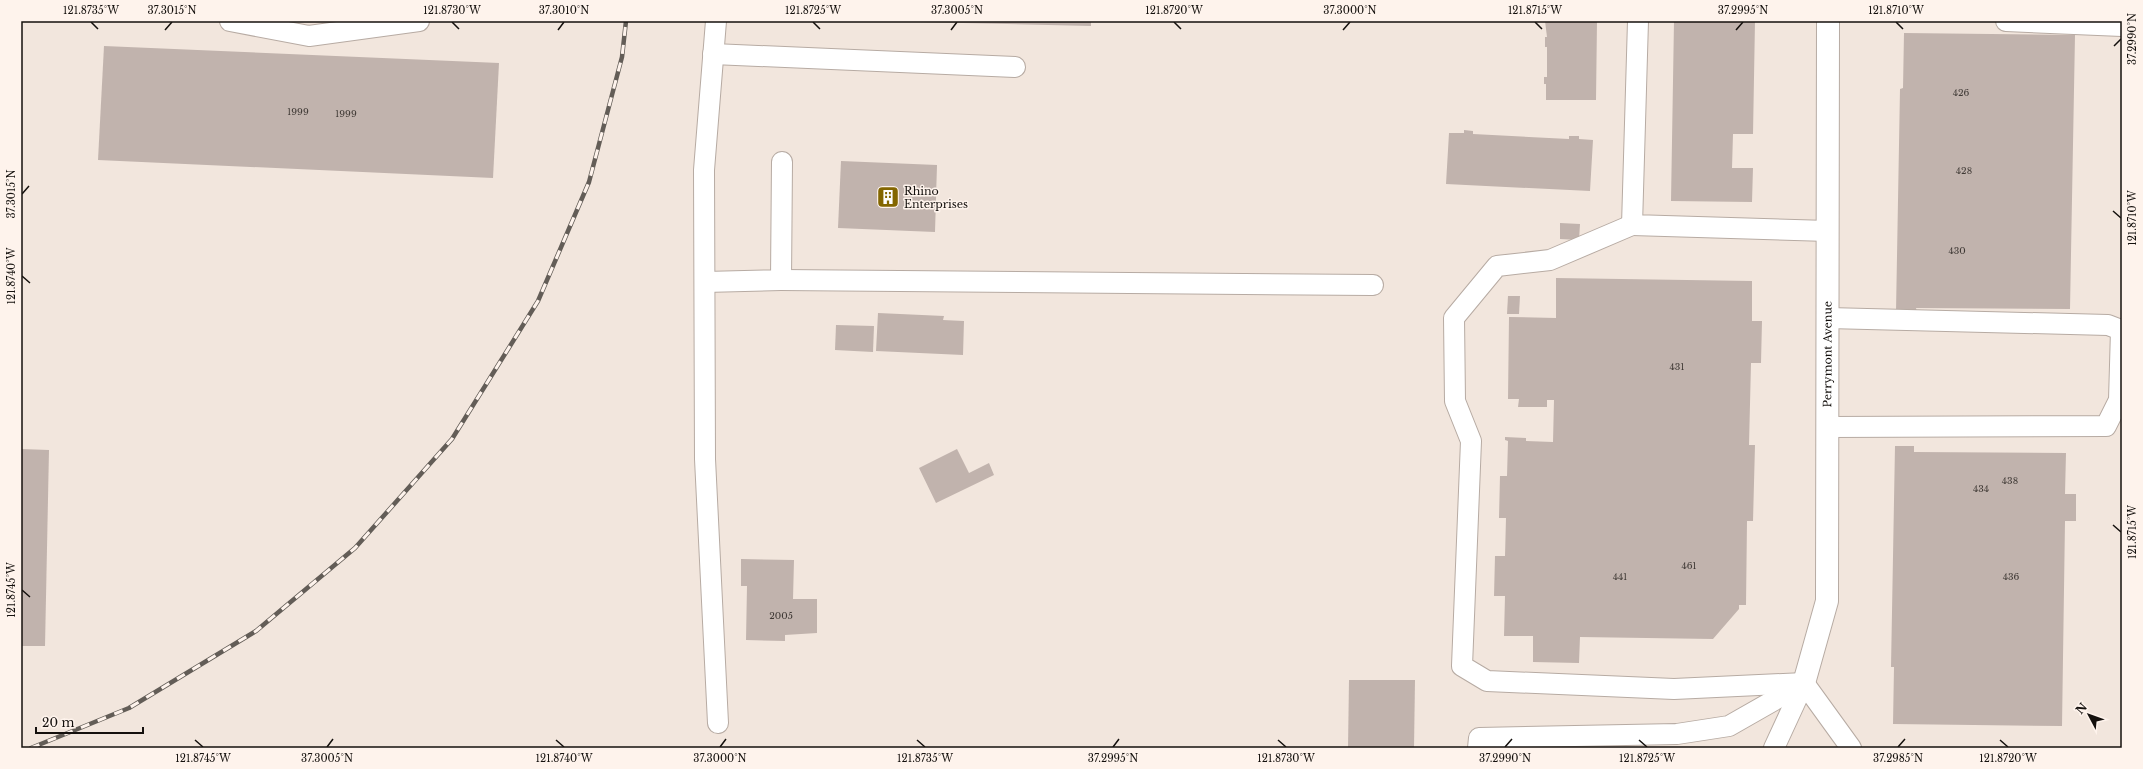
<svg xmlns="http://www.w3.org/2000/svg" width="2143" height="769" font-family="'Libre Baskerville',serif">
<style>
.building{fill:#c1b3ad}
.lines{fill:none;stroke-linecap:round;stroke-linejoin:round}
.service-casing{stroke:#b7aba3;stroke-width:22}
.minor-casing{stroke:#b7aba3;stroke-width:24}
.service{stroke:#fff;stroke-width:20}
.minor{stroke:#fff;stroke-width:22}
.rail-casing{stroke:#635d57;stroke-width:4.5}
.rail{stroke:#fef3ec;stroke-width:3;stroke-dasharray:9;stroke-linecap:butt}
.ticks{fill:none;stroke:#14100d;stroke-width:1.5}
.labels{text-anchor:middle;stroke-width:3;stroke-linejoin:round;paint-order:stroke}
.number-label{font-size:9px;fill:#3f3935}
.poi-label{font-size:11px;fill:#14100d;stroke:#fef3ec;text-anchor:start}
.street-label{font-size:11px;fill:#14100d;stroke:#fef3ec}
.neatline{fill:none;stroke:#14100d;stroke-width:1.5}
.ticks-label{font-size:10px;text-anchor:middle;fill:#14100d}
</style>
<rect width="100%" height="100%" fill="#f2e6dd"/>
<g class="building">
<path d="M 875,21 L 1091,21 L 1091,26 Z"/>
<path d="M 1545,21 L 1597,21 L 1596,100 L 1546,100 L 1546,84 L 1544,84 L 1544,77 L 1547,77 L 1547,47 L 1545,47 L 1545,37 L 1547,37 Z"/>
<path d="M 1674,21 L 1755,21 L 1753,134 L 1733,134 L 1732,168 L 1753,168 L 1752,202 L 1671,201 Z"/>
<path d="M 1904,33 L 2075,35 L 2070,309 L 1916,308 L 1917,312 L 1896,312 L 1900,89 L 1903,88 Z"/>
<path d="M 104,46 L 499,63 L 493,178 L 98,160 Z"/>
<path d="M 1464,130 L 1473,131 L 1473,134 L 1569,139 L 1569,136 L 1579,136 L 1579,139 L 1593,140 L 1590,191 L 1446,184 L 1449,133 L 1464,133 Z"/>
<path d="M 841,161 L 937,165 L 935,232 L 838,228 Z"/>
<path d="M 1560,223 L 1580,224 L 1579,240 L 1560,239 Z"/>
<path d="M 1556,278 L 1752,281 L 1752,321 L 1762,321 L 1761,363 L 1751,363 L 1749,445 L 1755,445 L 1753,521 L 1747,521 L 1746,605 L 1739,605 L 1739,609 L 1713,639 L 1580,637 L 1579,663 L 1533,662 L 1533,636 L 1504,636 L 1505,596 L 1494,596 L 1495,556 L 1505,556 L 1506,518 L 1499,518 L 1500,476 L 1507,476 L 1508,441 L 1505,440 L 1505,437 L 1526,438 L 1526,441 L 1553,442 L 1554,400 L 1547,400 L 1547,407 L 1518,407 L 1519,399 L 1508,399 L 1509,317 L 1556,318 Z"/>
<path d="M 1508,296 L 1520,296 L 1519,314 L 1507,314 Z"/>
<path d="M 878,313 L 944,316 L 943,320 L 964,321 L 963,355 L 876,351 Z"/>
<path d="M 836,325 L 874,326 L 873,352 L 835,350 Z"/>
<path d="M 1895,446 L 1914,446 L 1914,452 L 2066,453 L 2065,494 L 2076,494 L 2076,521 L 2065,521 L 2062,726 L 1893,724 L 1894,667 L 1891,667 Z"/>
<path d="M 21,449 L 49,450 L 45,646 L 21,646 Z"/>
<path d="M 957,449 L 969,473 L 989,463 L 994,475 L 936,503 L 919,468 Z"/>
<path d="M 741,559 L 794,560 L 793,599 L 817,599 L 817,633 L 785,635 L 785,641 L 746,640 L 747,586 L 741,586 Z"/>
<path d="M 1349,680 L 1415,680 L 1414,748 L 1348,748 Z"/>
</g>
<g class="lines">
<g class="service-casing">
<g id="service">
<path d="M 230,21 L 309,36 L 419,21"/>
<path d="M 716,21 L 704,170 L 705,459 L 718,723"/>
<path d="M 1638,21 L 1632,225 L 1828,231"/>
<path d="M 2006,21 L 2122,26"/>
<path d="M 713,54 L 1015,67"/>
<path d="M 1632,225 L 1550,260 L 1497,266 L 1454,318 L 1455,401 L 1471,441 L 1462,666 L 1487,681 L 1674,689 L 1804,683"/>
<path d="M 781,280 L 1373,285"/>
<path d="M 705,282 L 781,280 L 782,162"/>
<path d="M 1828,318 L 2108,325 L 2121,330 L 2119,400 L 2106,426 L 1828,427"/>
<path d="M 1804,683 L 1851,748"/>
<path d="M 1478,748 L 1479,738 L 1677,734 L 1729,726 L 1801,685"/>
<path d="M 1774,748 L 1804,683"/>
</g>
</g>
<g class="minor-casing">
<g id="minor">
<path id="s1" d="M 1804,683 L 1827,601 L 1828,21"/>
</g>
</g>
<use href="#service" class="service"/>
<use href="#minor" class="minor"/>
<g class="rail-casing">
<path id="rail" d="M 31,748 L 129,708 L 256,631 L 355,548 L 452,439 L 538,301 L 589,182 L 622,57 L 626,21"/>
</g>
<use href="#rail" class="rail"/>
</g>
<path class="ticks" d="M 91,22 L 98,29M 452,22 L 459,29M 813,22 L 820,29M 1174,22 L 1181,29M 1535,22 L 1542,29M 1896,22 L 1903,29M 165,30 L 172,22M 558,30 L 564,22M 951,30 L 957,22M 1343,30 L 1350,22M 1736,30 L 1743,22M 2114,46 L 2121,39M 22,194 L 29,186M 2113,211 L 2121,218M 22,276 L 30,283M 2113,525 L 2121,532M 22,590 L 30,597M 195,740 L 203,747M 556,740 L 564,747M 917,740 L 925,747M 1278,740 L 1286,747M 1639,740 L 1647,747M 2000,740 L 2008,747M 327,747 L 333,739M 720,747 L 726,739M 1113,747 L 1119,739M 1505,747 L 1512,739M 1898,747 L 1905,739"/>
<defs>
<g id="building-square" transform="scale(1.15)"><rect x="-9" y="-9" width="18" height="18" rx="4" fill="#836600" stroke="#fef3ec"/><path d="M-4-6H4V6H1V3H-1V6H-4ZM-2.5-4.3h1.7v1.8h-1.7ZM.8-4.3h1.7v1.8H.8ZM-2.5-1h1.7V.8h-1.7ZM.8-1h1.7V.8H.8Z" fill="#fff"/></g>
</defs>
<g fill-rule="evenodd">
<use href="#building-square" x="888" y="197"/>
</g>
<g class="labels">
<g class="number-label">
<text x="1961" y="96">426</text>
<text x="298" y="115">1999</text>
<text x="346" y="117">1999</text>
<text x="1964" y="174">428</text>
<text x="1957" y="254">430</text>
<text x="1677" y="370">431</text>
<text x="2010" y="484">438</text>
<text x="1981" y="492">434</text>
<text x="1689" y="569">461</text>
<text x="1620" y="580">441</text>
<text x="2011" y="580">436</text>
<text x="781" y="619">2005</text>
</g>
<g class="poi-label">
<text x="904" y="195">Rhino<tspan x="904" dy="13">Enterprises</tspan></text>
</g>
<g class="street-label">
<text dy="4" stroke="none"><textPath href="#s1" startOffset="332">Perrymont Avenue</textPath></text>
</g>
</g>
<rect width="2143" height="769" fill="none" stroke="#fef3ec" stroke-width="44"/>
<g transform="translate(2089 715) rotate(311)" stroke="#fef3ec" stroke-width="3" paint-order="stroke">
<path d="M0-3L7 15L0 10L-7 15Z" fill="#14100d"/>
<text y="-6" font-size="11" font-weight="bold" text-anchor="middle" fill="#14100d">N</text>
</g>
<path d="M36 727v6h107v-6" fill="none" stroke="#14100d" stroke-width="2"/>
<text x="42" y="727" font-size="12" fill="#14100d" stroke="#fef3ec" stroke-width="3" paint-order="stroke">20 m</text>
<rect x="22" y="22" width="2099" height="725" class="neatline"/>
<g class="ticks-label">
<text x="91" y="14">121.8735°W</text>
<text x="172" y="14">37.3015°N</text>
<text x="452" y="14">121.8730°W</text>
<text x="564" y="14">37.3010°N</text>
<text x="813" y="14">121.8725°W</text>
<text x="957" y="14">37.3005°N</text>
<text x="1174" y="14">121.8720°W</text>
<text x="1350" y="14">37.3000°N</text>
<text x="1535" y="14">121.8715°W</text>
<text x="1743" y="14">37.2995°N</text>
<text x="1896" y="14">121.8710°W</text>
<text transform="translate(2132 39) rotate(-90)" y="4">37.2990°N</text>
<text transform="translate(11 194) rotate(-90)" y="4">37.3015°N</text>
<text transform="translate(2132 218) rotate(-90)" y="4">121.8710°W</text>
<text transform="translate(11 276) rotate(-90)" y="4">121.8740°W</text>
<text transform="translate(2132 532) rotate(-90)" y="4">121.8715°W</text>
<text transform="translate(11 590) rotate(-90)" y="4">121.8745°W</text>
<text x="203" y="762">121.8745°W</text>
<text x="327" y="762">37.3005°N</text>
<text x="564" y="762">121.8740°W</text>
<text x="720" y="762">37.3000°N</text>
<text x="925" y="762">121.8735°W</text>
<text x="1113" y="762">37.2995°N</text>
<text x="1286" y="762">121.8730°W</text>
<text x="1505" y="762">37.2990°N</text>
<text x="1647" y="762">121.8725°W</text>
<text x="1898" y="762">37.2985°N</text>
<text x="2008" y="762">121.8720°W</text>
</g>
</svg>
